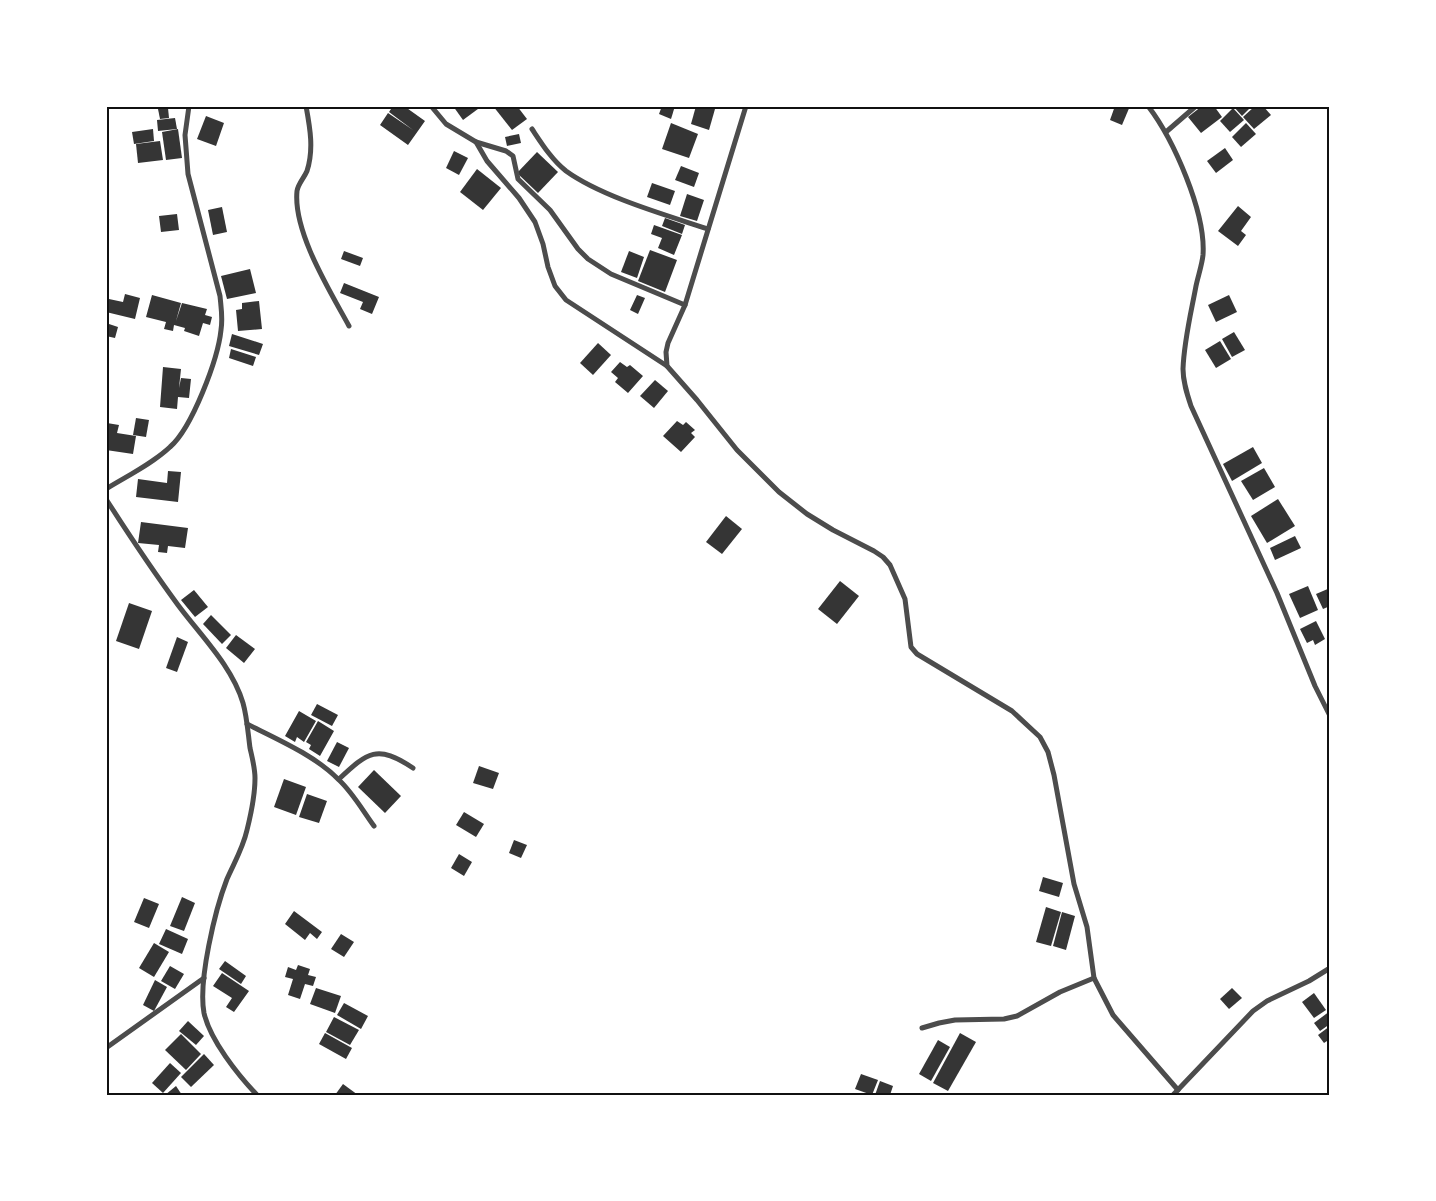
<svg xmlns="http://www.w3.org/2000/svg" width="1436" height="1201" font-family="Cabin,sans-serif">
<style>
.building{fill:#353535}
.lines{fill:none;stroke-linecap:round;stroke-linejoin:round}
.minor{stroke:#4c4c4c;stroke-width:5}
.neatline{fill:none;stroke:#111;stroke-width:2}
</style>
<rect width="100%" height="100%" fill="#fff"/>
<g class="building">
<path d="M 393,106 L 404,106 L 425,121 L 408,145 L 380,125 L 388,113 L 413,130 L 389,112 Z"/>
<path d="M 453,106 L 482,106 L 463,120 Z"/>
<path d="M 493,106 L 517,106 L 527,119 L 512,130 Z"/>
<path d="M 662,106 L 675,106 L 671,119 L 659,114 Z"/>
<path d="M 696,106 L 707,106 L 715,109 L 709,130 L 691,124 Z"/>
<path d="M 1115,106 L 1130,106 L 1122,125 L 1110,120 Z"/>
<path d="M 1202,106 L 1214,106 L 1222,117 L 1201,133 L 1188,117 Z"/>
<path d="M 1233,106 L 1252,106 L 1242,116 Z"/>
<path d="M 1255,106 L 1263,106 L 1271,115 L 1254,129 L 1243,117 Z"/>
<path d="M 168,108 L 169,118 L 160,119 L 158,109 Z"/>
<path d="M 1233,108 L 1244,120 L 1230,132 L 1220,121 Z"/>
<path d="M 206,116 L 224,123 L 216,146 L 197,139 Z"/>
<path d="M 175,118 L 177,129 L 158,131 L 157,120 Z"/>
<path d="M 671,123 L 698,134 L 689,158 L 662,149 Z"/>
<path d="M 1246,123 L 1256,134 L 1241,147 L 1232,137 Z"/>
<path d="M 153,129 L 154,141 L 134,144 L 132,132 Z"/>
<path d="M 178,129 L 182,158 L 166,160 L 162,132 Z"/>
<path d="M 519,134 L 521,143 L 507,146 L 505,137 Z"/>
<path d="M 160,141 L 163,160 L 138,163 L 136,144 Z"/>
<path d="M 1225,148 L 1233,160 L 1216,173 L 1207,161 Z"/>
<path d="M 454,151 L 468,158 L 459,175 L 446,168 Z"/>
<path d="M 537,152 L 558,172 L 538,193 L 517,173 Z"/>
<path d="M 681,166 L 699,173 L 694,187 L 675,180 Z"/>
<path d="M 477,169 L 501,188 L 483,210 L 460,192 Z"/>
<path d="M 652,183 L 675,191 L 670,205 L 647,197 Z"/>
<path d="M 687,194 L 704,200 L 697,221 L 680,216 Z"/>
<path d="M 1238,206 L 1251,217 L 1241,231 L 1246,235 L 1238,246 L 1218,231 Z"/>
<path d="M 222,207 L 227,232 L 213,235 L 208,210 Z"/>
<path d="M 177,214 L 179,230 L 161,232 L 159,216 Z"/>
<path d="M 665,218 L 685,225 L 682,234 L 662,226 Z"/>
<path d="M 654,225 L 682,235 L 674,255 L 658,248 L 662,238 L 651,234 Z"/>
<path d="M 650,250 L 677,260 L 665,292 L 638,281 Z"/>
<path d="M 344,251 L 363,258 L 360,266 L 341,259 Z"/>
<path d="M 629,251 L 644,257 L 637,278 L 621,272 Z"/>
<path d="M 250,269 L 256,293 L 227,299 L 221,276 Z"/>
<path d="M 344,283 L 379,297 L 372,314 L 360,309 L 363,302 L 340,293 Z"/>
<path d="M 125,294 L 140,298 L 135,319 L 106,312 L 109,299 L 123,302 Z"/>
<path d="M 152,295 L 181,303 L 176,321 L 182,303 L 207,309 L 205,315 L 212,317 L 210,325 L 203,323 L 199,336 L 184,331 L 185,328 L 174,325 L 173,331 L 164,329 L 166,322 L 146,317 Z"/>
<path d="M 637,295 L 645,298 L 638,314 L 630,310 Z"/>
<path d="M 1229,295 L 1237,312 L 1216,322 L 1208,305 Z"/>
<path d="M 259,301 L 262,329 L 238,331 L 236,310 L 242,309 L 242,303 Z"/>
<path d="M 106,323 L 118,327 L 115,338 L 106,336 Z"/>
<path d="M 1234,332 L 1245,350 L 1232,357 L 1222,339 Z"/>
<path d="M 232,334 L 263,344 L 259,355 L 229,346 Z"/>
<path d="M 1220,341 L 1231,359 L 1216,368 L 1205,350 Z"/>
<path d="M 598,343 L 611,355 L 593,375 L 580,363 Z"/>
<path d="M 231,349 L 256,357 L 253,366 L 229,358 Z"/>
<path d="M 620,362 L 627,367 L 630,365 L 643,376 L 628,393 L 615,382 L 618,378 L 611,372 Z"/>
<path d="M 163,367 L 181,369 L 179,388 L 181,378 L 191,379 L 189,398 L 178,397 L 177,409 L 160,407 Z"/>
<path d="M 655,380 L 668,391 L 654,408 L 640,396 Z"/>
<path d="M 136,418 L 149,420 L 146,437 L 133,435 Z"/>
<path d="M 677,421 L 683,425 L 686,422 L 695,430 L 691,433 L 695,437 L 681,452 L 663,436 Z"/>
<path d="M 107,423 L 119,425 L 117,433 L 136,436 L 133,454 L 106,450 Z"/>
<path d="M 1253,447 L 1262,463 L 1232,481 L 1223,464 Z"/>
<path d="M 1264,468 L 1275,487 L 1253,500 L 1241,481 Z"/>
<path d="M 168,471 L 181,472 L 178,502 L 136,497 L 138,479 L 167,483 Z"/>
<path d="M 1278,499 L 1295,526 L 1267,543 L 1251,516 Z"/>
<path d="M 726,516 L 742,529 L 722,554 L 706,542 Z"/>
<path d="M 141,522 L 188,528 L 185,548 L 168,546 L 167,553 L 158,552 L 159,545 L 138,543 Z"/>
<path d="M 1295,536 L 1301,548 L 1275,560 L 1270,548 Z"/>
<path d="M 840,581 L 859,596 L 837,624 L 818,609 Z"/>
<path d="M 1308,586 L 1318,610 L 1300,618 L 1289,594 Z"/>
<path d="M 1330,588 L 1330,606 L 1323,609 L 1316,594 Z"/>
<path d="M 194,590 L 208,607 L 195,617 L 181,600 Z"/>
<path d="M 129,603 L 152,611 L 139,649 L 116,641 Z"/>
<path d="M 211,615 L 231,635 L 222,644 L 203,624 Z"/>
<path d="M 1316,621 L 1325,639 L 1315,645 L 1313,640 L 1307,643 L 1300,629 Z"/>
<path d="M 236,635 L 255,649 L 244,663 L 226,648 Z"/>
<path d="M 177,637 L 188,642 L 177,672 L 166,668 Z"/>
<path d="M 317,704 L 338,715 L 332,726 L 311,715 Z"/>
<path d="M 299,711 L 316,721 L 304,742 L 297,737 L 295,742 L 285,736 Z"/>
<path d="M 318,721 L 334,731 L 320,756 L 309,749 L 311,745 L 306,742 Z"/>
<path d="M 337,742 L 349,748 L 339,767 L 327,761 Z"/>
<path d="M 479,766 L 499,773 L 493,789 L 473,783 Z"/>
<path d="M 374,770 L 401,796 L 385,813 L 358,787 Z"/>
<path d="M 284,779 L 306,787 L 296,815 L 274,807 Z"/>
<path d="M 307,794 L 327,801 L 319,823 L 299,817 Z"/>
<path d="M 464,812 L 484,824 L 476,837 L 456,825 Z"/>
<path d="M 514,840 L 527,845 L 521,858 L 509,853 Z"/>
<path d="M 459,854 L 472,862 L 464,876 L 451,868 Z"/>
<path d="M 1043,877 L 1063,883 L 1059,897 L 1039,891 Z"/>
<path d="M 182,897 L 195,903 L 184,931 L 170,926 Z"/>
<path d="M 144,898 L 159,904 L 149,928 L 134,922 Z"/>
<path d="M 1046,907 L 1061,912 L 1051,946 L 1036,942 Z"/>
<path d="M 294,911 L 322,932 L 317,939 L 310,933 L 305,940 L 285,924 Z"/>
<path d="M 1062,912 L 1075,916 L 1066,950 L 1053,946 Z"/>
<path d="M 166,929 L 188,939 L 182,954 L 159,944 Z"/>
<path d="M 341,934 L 354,942 L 344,957 L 331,949 Z"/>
<path d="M 154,943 L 169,952 L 154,977 L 139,968 Z"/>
<path d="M 225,961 L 246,976 L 241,984 L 219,969 Z"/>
<path d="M 298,965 L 310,969 L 308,975 L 316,977 L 313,986 L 305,984 L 300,999 L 288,995 L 293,979 L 285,977 L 288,967 L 296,970 Z"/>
<path d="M 170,966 L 184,974 L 175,989 L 161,981 Z"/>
<path d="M 222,973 L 249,991 L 234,1012 L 226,1007 L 232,998 L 213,986 Z"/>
<path d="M 155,980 L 167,987 L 154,1011 L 143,1005 Z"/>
<path d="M 316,988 L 341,996 L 335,1013 L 310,1004 Z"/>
<path d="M 1232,988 L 1242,998 L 1229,1009 L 1220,999 Z"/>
<path d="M 1314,993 L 1326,1010 L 1314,1018 L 1302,1002 Z"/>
<path d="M 344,1003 L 368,1016 L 361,1029 L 337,1015 Z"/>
<path d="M 1330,1011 L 1330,1024 L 1320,1031 L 1314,1023 Z"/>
<path d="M 334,1017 L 359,1030 L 350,1045 L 326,1032 Z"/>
<path d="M 188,1021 L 204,1036 L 196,1045 L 179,1031 Z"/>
<path d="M 1330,1026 L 1330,1039 L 1324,1043 L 1318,1035 Z"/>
<path d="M 325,1033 L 352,1048 L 346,1059 L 319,1044 Z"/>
<path d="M 960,1033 L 976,1042 L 948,1091 L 933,1083 Z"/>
<path d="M 181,1034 L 201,1054 L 186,1070 L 165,1050 Z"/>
<path d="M 938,1040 L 950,1047 L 931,1081 L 919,1074 Z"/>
<path d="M 204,1054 L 214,1065 L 191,1087 L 181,1077 Z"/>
<path d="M 170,1063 L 181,1073 L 163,1093 L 152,1083 Z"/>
<path d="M 861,1074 L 878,1080 L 872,1095 L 855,1089 Z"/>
<path d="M 880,1081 L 893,1086 L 890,1095 L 875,1095 Z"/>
<path d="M 343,1084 L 358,1095 L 335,1095 Z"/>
<path d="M 176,1086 L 182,1095 L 165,1095 Z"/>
</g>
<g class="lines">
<g class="minor">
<path d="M 306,106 C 310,128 314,149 307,171 C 304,178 298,184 297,191 C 293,232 330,291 349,326"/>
<path d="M 431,106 L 446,124 L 476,142 L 487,161 L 519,198 L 535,222 L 543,244 L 548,267 L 555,286 L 566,300 L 667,366"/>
<path d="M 746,106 L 685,305 L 668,343 L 666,352 L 667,366 L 697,400 L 737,450 L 779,492 L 807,514 L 833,530 L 874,551 L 883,557 L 890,565 L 905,599 L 911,647 L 917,654 L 1012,711 L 1040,737 L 1048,752 L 1054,775 L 1074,884 L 1087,927 L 1094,978 L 1113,1015 L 1178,1090"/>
<path d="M 1148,106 C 1174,140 1206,213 1203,255 C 1202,265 1198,276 1196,286 C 1191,313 1184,341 1183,369 C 1183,382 1187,394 1191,406 L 1277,593 L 1315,686 L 1330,716"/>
<path d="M 532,129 C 542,144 552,160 566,171 C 602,197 666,215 708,229"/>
<path d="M 1166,132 L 1196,106"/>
<path d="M 476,142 L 506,151 L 513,156 L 518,179 L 550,210 L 578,249 L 588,259 L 611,274 L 685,305"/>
<path d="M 106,489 C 127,476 152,464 170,447 C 192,428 218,359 221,330 C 223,318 221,307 220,296 L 188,174 L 185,135 L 189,106"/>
<path d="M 106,499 C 129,535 153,571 178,605 C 201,636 232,666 243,703 C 247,717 248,733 250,748 C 252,757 255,768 255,778 C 255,794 251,814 247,830 C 243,848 234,863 227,879 C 215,910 198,981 204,1013 C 210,1040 238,1075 257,1095"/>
<path d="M 247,724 C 277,739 316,756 339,780 C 353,793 363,811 374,826"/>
<path d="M 339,779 C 368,752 377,744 413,768"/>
<path d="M 922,1028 L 939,1023 L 955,1020 L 1004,1019 L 1017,1016 L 1060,992 L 1094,978"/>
<path d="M 106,1048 L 204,978"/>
<path d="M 1173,1095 L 1253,1011 L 1267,1001 L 1309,981 L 1330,968"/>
</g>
</g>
<rect width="1436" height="1201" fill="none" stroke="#ffffff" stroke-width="215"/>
<rect x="108" y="108" width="1220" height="986" class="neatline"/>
</svg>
